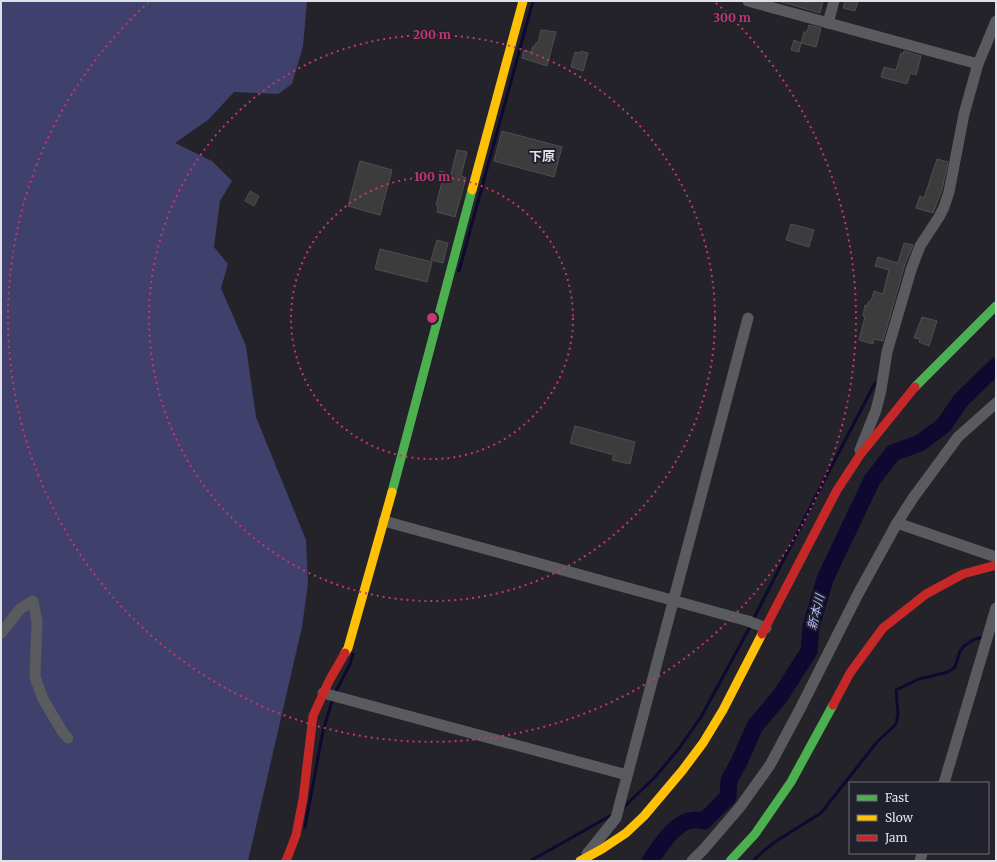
<svg xmlns="http://www.w3.org/2000/svg" width="997" height="862" font-family="Merriweather,'Noto Sans JP',serif">
<style>
.forest{fill:#3f406c}
.lines{fill:none;stroke-linecap:round;stroke-linejoin:round}
.stream{stroke:#0f0931;stroke-width:3}
.river{stroke:#0f0931;stroke-width:17}
.building{fill:#3c3c3d;stroke:#4f4f51}
.street{stroke:#5a5b5e;stroke-width:11}
.fast{stroke:#4caf50;stroke-width:9}
.slow{stroke:#ffc107;stroke-width:9}
.jam{stroke:#c62828;stroke-width:9}
.ring{fill:none;stroke:#c63670;stroke-width:2;stroke-dasharray:2 4}
.labels{text-anchor:middle;stroke-width:4;stroke-linejoin:round;paint-order:stroke}
.water-label{font-size:12px;font-style:italic;fill:#b5baf9;stroke:#20212c}
.quarter-label{font-size:13px;font-weight:bold;fill:#dfe0e8;stroke:#20212c}
.centre{fill:#c63670;stroke:#20212c;stroke-width:2}
.ring-label{font-size:12px;text-anchor:middle;font-weight:bold;fill:#c63670;stroke:#20212c;stroke-width:4;stroke-linejoin:round;paint-order:stroke}
</style>
<rect width="100%" height="100%" fill="#232329"/>
<path class="forest" d="M 1,1 L 307,1 L 303,46 L 292,84 L 278,94 L 234,92 L 208,120 L 175,143 L 212,161 L 232,181 L 220,201 L 214,247 L 228,264 L 221,288 L 246,346 L 256,417 L 306,540 L 308,584 L 302,627 L 248,861 L 1,861 Z"/>
<g class="lines">
<g class="stream">
<path d="M 459,271 L 533,1"/>
<path d="M 753,620 L 814,500 L 875,383"/>
<path d="M 335,693 L 350,664 L 353,654"/>
<path d="M 624,807 L 656,776 L 680,747 L 701,717 L 751,625"/>
<path d="M 305,827 L 323,731 L 333,698"/>
<path d="M 530,861 L 610,816"/>
<path d="M 753,861 L 761,853 L 775,842 L 821,813 L 877,742 L 896,724 L 898,714 L 896,690 L 919,679 L 948,672 L 955,667 L 960,651 L 964,646 L 975,639 L 985,637"/>
</g>
<path class="river" d="M 650,861 C 659,848 676,819 695,820 C 698,820 701,820 704,821 L 728,797 L 729,780 L 739,762 L 755,726 L 781,695 L 809,651 L 811,627 L 825,579 L 872,480 L 893,453 L 920,443 L 944,425 L 961,400 L 996,366"/>
</g>
<g class="building">
<path d="M 778,1 L 802,1 L 808,3 L 809,1 L 823,1 L 820,13 Z"/>
<path d="M 845,1 L 858,1 L 855,11 L 843,8 Z"/>
<path d="M 809,25 L 821,28 L 816,47 L 801,43 L 799,52 L 791,50 L 794,40 L 801,43 L 804,32 L 807,32 Z"/>
<path d="M 541,30 L 556,32 L 547,66 L 522,58 L 524,50 L 531,52 L 533,46 L 535,47 L 536,43 L 538,43 Z"/>
<path d="M 581,51 L 588,53 L 583,71 L 571,67 L 575,52 L 580,53 Z"/>
<path d="M 904,51 L 921,56 L 916,75 L 910,73 L 907,84 L 881,77 L 884,67 L 896,70 L 901,53 L 903,54 Z"/>
<path d="M 502,131 L 562,147 L 554,177 L 494,161 Z"/>
<path d="M 457,150 L 467,152 L 461,176 L 466,178 L 455,217 L 437,212 L 438,206 L 436,205 L 442,182 L 437,181 L 440,171 L 451,174 Z"/>
<path d="M 937,159 L 948,162 L 942,190 L 933,213 L 916,208 L 920,196 L 924,198 Z"/>
<path d="M 360,161 L 392,170 L 380,215 L 348,206 Z"/>
<path d="M 250,191 L 259,196 L 254,206 L 245,201 Z"/>
<path d="M 791,224 L 814,230 L 809,247 L 786,240 Z"/>
<path d="M 437,240 L 448,243 L 443,263 L 431,260 Z"/>
<path d="M 904,243 L 913,245 L 905,264 L 883,341 L 874,339 L 873,344 L 859,340 L 865,317 L 863,316 L 865,305 L 867,306 L 869,301 L 871,301 L 874,291 L 883,294 L 889,270 L 875,266 L 878,257 L 898,263 Z"/>
<path d="M 380,249 L 432,262 L 427,282 L 375,269 Z"/>
<path d="M 922,317 L 937,321 L 929,346 L 919,342 L 920,339 L 914,338 Z"/>
<path d="M 575,426 L 635,442 L 630,464 L 612,460 L 614,455 L 570,443 Z"/>
</g>
<g class="lines">
<g class="street">
<path d="M 748,1 L 978,64"/>
<path d="M 828,23 L 834,1"/>
<path d="M 860,450 L 876,410 L 881,390 L 887,352 L 911,270 L 920,246 L 939,217 L 944,207 L 949,192 L 964,114 L 978,64 L 996,21"/>
<path d="M 384,521 L 748,621 L 766,628"/>
<path d="M 897,523 L 996,557"/>
<path d="M 1,633 L 20,609 L 33,601 L 37,621 L 35,677 L 43,699 L 62,731 L 68,738"/>
<path d="M 323,693 L 627,775"/>
<path d="M 944,783 L 996,608"/>
<path d="M 587,854 L 616,818 L 748,318"/>
<path d="M 692,861 L 704,849 L 740,807 L 770,765 L 800,709 L 858,594 L 897,523 L 913,498 L 958,437 L 996,403"/>
<path d="M 920,861 L 922,853"/>
</g>
<g class="fast">
<path d="M 915,387 L 996,306"/>
<path d="M 392,492 L 472,190"/>
<path d="M 730,861 L 755,834 L 791,782 L 833,705"/>
</g>
<g class="slow">
<path d="M 472,190 L 523,1"/>
<path d="M 345,653 L 348,648 L 392,492"/>
<path d="M 580,861 L 602,849 L 626,833 L 644,816 L 682,771 L 703,743 L 723,710 L 762,634"/>
</g>
<g class="jam">
<path d="M 762,634 L 837,490 L 860,455 L 915,387"/>
<path d="M 833,705 L 850,673 L 883,628 L 926,594 L 963,574 L 996,565"/>
<path d="M 286,861 L 296,835 L 303,799 L 313,716 L 329,681 L 345,653"/>
</g>
</g>
<g class="ring">
<circle cx="432" cy="318" r="141"/>
<circle cx="432" cy="318" r="283"/>
<path d="M716 3A424 424 0 1 1 148 3"/>
</g>
<g class="labels">
<g class="water-label">
<text transform="translate(816 612) rotate(-76)" y="4">新本川</text>
</g>
<g class="quarter-label">
<text x="542" y="161">下原</text>
</g>
</g>
<circle cx="432" cy="318" r="6" class="centre"/>
<g class="ring-label">
<text x="732" y="22">300 m</text>
<text x="432" y="39">200 m</text>
<text x="432" y="181">100 m</text>
</g>
<rect width="997" height="862" fill="none" stroke="#dfe0e8" stroke-width="4"/>
<rect x="849" y="782" width="140" height="72" fill="#20212c" stroke="#6c6d77"/>
<rect x="857" y="795" width="20" height="6" fill="#4caf50" stroke="#6c6d77"/>
<text x="885" y="802" font-size="12" fill="#dfe0e8">Fast</text>
<rect x="857" y="815" width="20" height="6" fill="#ffc107" stroke="#6c6d77"/>
<text x="885" y="822" font-size="12" fill="#dfe0e8">Slow</text>
<rect x="857" y="835" width="20" height="6" fill="#c62828" stroke="#6c6d77"/>
<text x="885" y="842" font-size="12" fill="#dfe0e8">Jam</text>
</svg>
